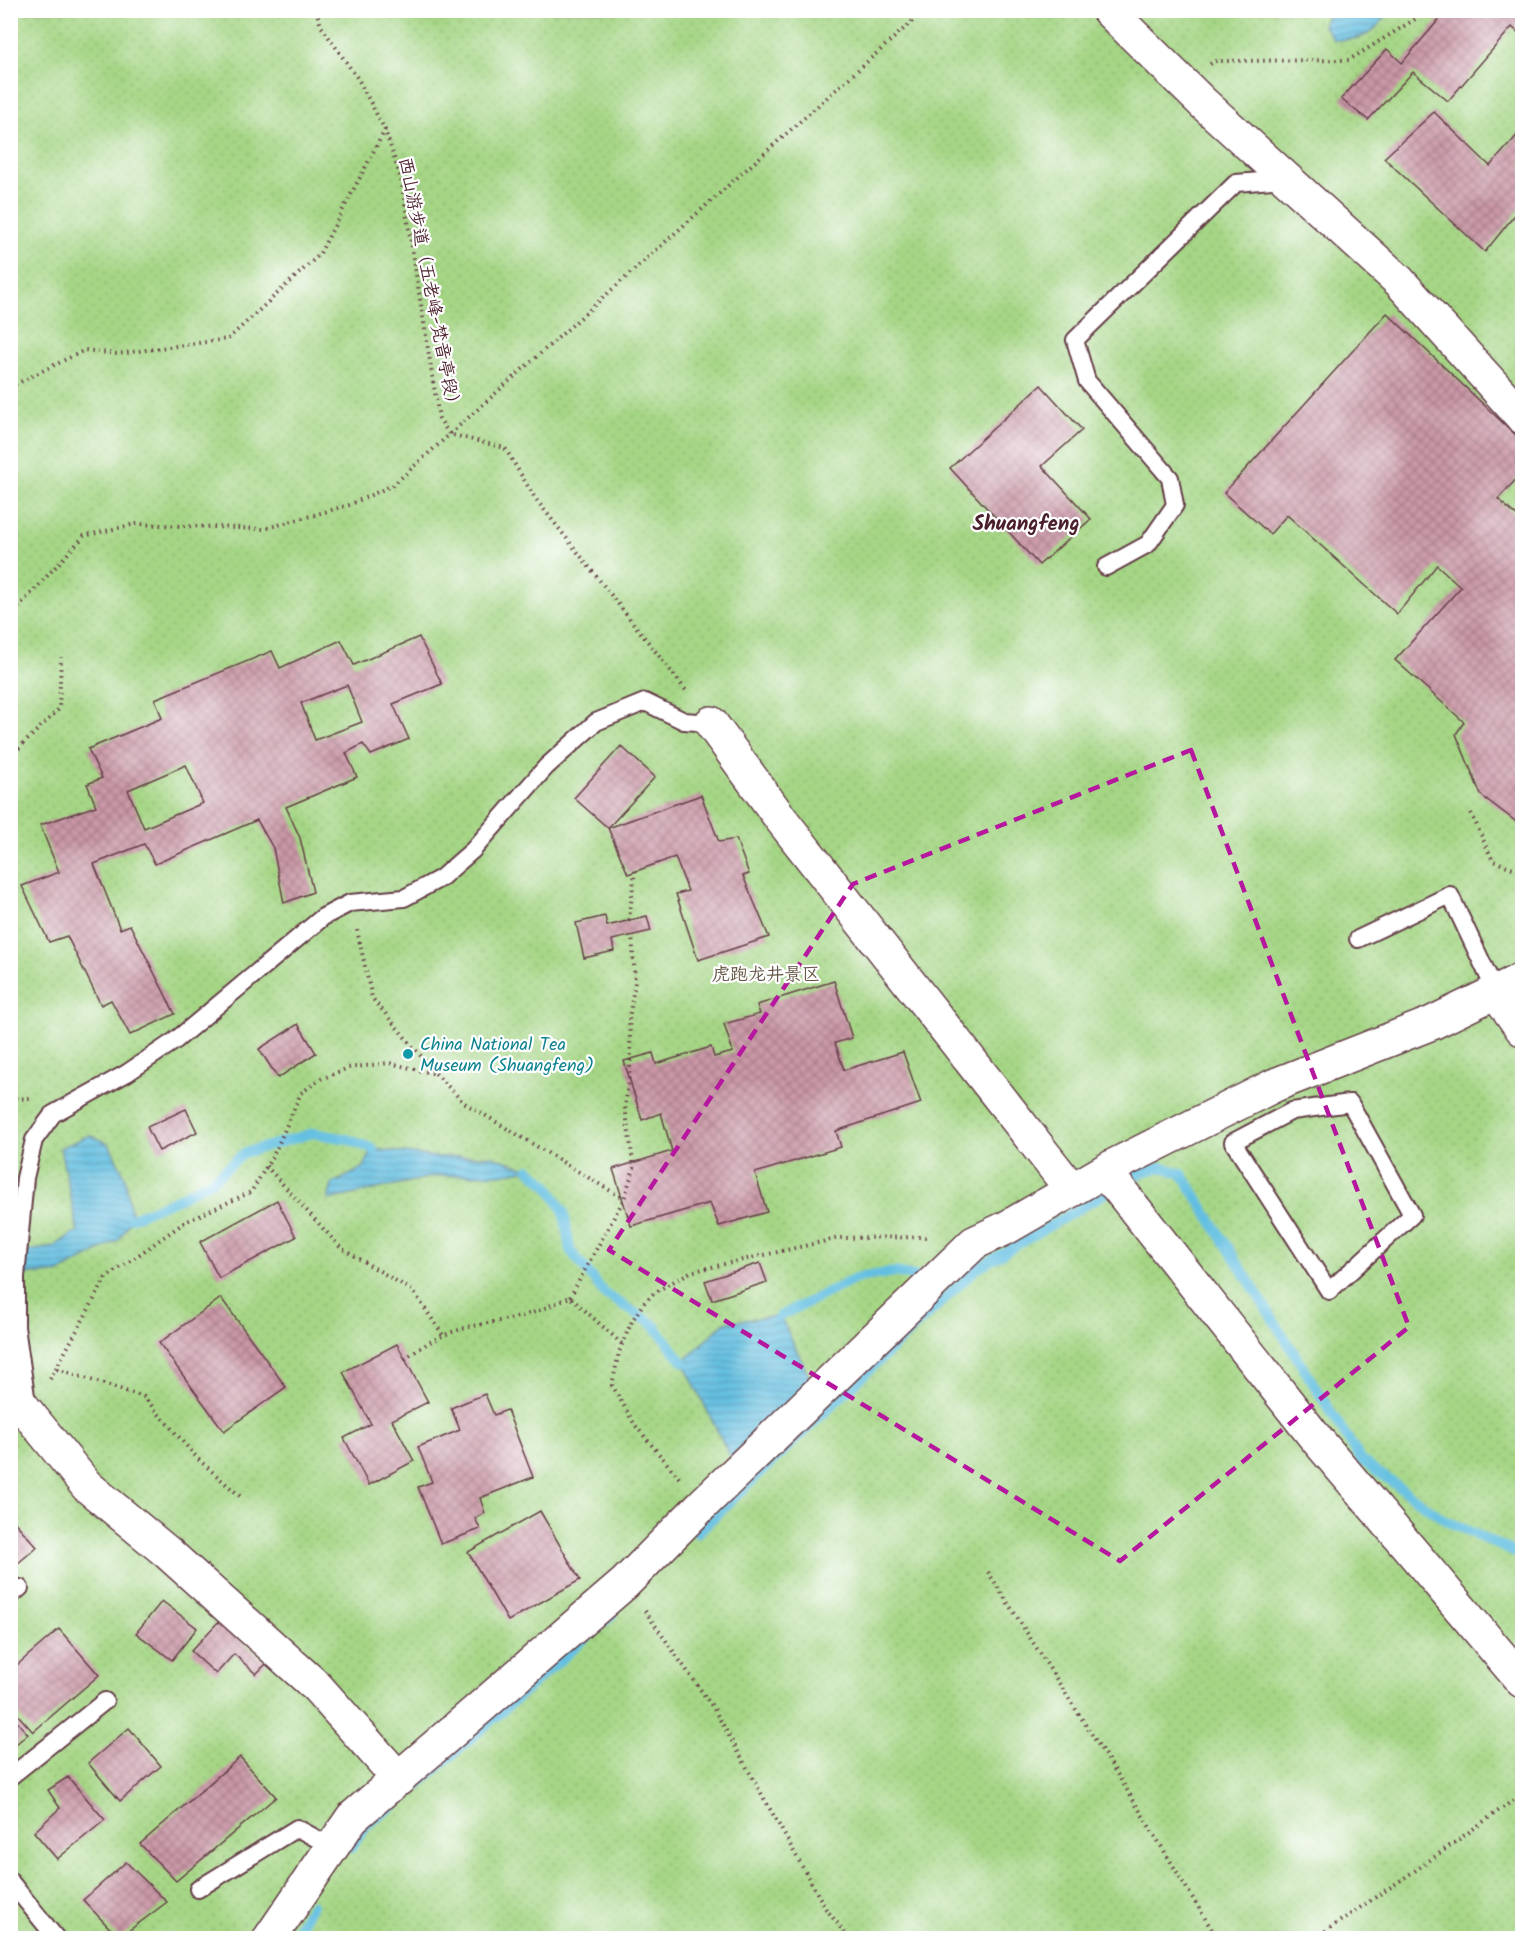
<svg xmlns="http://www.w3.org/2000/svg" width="1533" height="1949" font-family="Kalam,'LXGW WenKai TC',sans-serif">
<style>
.park{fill:url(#park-dots);stroke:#787a58;stroke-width:1.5}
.water{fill:url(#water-rules);stroke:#566f86;stroke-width:1.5}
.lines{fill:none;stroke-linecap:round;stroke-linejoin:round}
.stream{stroke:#63bfe1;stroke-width:10}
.building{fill:url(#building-cross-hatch);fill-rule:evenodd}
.service-casing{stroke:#643e46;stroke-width:20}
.minor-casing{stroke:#643e46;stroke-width:36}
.path{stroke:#643e46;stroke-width:4;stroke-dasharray:1.5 4.5;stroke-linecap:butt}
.service{stroke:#fff;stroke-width:16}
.minor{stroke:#fff;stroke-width:33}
.marked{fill:none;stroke:#b5179e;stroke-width:4.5;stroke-dasharray:12 8;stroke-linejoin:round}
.culture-dot{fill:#0f9aa8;stroke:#fff;stroke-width:2}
.labels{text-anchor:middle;stroke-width:4.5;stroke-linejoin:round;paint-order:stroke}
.street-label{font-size:18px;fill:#4a1f2b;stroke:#fff}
.park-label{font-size:18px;fill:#655646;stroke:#fff}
.culture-label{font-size:18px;fill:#0d838f;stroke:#fff;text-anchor:start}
.quarter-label{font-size:21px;font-weight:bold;fill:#4a1f2b;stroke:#fff}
</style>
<defs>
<pattern id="park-dots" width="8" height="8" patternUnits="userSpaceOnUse" patternTransform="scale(1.5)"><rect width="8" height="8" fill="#a5d685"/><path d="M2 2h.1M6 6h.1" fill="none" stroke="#90b773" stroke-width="1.8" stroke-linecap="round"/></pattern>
<pattern id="water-rules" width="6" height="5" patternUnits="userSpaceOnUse" patternTransform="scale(1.5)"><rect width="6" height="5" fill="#63bfe1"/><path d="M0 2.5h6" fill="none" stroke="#549bb7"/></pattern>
<pattern id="building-cross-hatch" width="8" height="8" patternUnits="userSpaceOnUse" patternTransform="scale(1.5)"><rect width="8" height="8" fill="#ca98a7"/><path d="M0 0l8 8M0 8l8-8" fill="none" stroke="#a67b88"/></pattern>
</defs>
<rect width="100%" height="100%" fill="#fff"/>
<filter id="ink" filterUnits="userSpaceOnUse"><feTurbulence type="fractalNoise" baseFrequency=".0167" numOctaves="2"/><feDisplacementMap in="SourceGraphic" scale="12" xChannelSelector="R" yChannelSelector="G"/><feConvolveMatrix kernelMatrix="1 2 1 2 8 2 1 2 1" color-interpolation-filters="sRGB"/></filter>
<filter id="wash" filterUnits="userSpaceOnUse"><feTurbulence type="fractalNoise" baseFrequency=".008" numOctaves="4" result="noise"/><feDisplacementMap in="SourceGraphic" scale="24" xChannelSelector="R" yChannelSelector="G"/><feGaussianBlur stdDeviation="1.35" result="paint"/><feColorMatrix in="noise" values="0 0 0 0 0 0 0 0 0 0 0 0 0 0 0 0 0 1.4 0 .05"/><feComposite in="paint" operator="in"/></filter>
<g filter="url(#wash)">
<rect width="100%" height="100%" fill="#f8efdf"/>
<rect class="park" x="11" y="11" width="1511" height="1927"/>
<g class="water">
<path d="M 1329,11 L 1329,10 L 1390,11 C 1372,35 1365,40 1334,40 L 1323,25 Z"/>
<path d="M 90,1135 L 109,1144 L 125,1177 L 132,1218 L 119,1240 L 58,1273 L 11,1275 L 11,1254 L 53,1247 L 78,1231 L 60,1148 Z"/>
<path d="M 373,1149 L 436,1157 L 492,1156 L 529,1169 L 500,1174 L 435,1176 L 328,1200 L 332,1184 L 363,1168 Z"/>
<path d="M 780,1316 L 812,1382 L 731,1458 L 683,1362 L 725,1322 Z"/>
</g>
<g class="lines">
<g class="stream">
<path d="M 529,1169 L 548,1186 L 564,1212 L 570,1250 L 605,1294 L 653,1324 L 683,1362"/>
<path d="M 132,1218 L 177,1199 L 214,1179 L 244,1153 L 313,1133 L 347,1139 L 373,1149"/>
<path d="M 780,1316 L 857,1278 L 895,1272 L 928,1279"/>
<path d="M 697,1533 L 976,1269 L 1142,1172 L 1163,1167 L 1182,1174 L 1361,1460 L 1445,1520 L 1522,1556"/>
<path d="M 351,1848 L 366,1826 L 403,1798 L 612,1615"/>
<path d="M 292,1938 L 312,1905"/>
</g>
</g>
<g id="blocks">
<g class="building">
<path d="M 1447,10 L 1522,10 L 1522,36 L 1512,27 L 1448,101 L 1413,72 L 1368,120 L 1341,99 L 1387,49 L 1402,63 Z"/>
<path d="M 1434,112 L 1490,166 L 1522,130 L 1522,206 L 1485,252 L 1384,158 Z"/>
<path d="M 1387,313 L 1522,441 L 1522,473 L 1498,499 L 1522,521 L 1522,819 L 1519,824 L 1481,795 L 1456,734 L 1464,722 L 1395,660 L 1461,587 L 1437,565 L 1397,614 L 1287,515 L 1270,534 L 1224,493 Z"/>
<path d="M 1041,385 L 1082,430 L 1042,466 L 1091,519 L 1039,565 L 950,468 Z"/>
<path d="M 419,637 L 442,684 L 393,704 L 409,739 L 371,755 L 363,744 L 346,753 L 357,777 L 286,807 L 300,838 L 313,892 L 284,903 L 273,848 L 257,820 L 155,864 L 144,844 L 94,864 L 120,929 L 130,925 L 175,1014 L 130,1035 L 111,1000 L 101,1005 L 67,936 L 49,942 L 22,886 L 59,872 L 40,825 L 96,806 L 87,784 L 102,778 L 88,749 L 162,718 L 155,699 L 272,651 L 280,668 L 341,640 L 354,665 ZM 347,685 L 362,722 L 315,740 L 301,703 ZM 186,765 L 203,803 L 144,828 L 128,790 Z"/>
<path d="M 621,746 L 655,777 L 608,828 L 701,795 L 719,842 L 736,839 L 749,874 L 743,876 L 769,937 L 698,960 L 676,894 L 688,891 L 675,857 L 628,874 L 608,828 L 574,798 Z"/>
<path d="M 605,916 L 607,926 L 647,916 L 651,931 L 612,940 L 614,951 L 584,958 L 576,923 Z"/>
<path d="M 834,981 L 852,1038 L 835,1043 L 844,1070 L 903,1052 L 921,1103 L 836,1131 L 841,1147 L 755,1173 L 767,1212 L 719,1226 L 710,1203 L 631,1226 L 613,1169 L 672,1151 L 661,1113 L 642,1120 L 624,1061 L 653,1053 L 656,1064 L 711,1047 L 714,1057 L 733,1052 L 724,1024 L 760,1014 L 757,1005 Z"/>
<path d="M 298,1024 L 316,1053 L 278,1078 L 259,1049 Z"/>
<path d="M 186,1109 L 197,1132 L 159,1151 L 147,1127 Z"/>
<path d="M 277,1200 L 296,1237 L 219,1278 L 200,1242 Z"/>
<path d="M 760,1263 L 767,1282 L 712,1300 L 705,1281 Z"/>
<path d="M 221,1298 L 286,1387 L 224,1431 L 159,1343 Z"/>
<path d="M 397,1344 L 428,1402 L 392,1420 L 414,1461 L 369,1485 L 344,1438 L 371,1424 L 343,1372 Z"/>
<path d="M 485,1394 L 494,1415 L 507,1410 L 533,1477 L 480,1498 L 485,1513 L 475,1518 L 480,1529 L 441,1544 L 418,1487 L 432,1482 L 418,1447 L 460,1430 L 451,1408 Z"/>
<path d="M 540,1511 L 580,1580 L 508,1621 L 468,1552 Z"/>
<path d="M 10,1517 L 37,1547 L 10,1570 Z"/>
<path d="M 162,1601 L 197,1628 L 172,1660 L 136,1633 Z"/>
<path d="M 220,1620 L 267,1663 L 256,1674 L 234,1654 L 216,1674 L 191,1651 Z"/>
<path d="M 59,1629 L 99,1675 L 33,1732 L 10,1706 L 10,1671 Z"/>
<path d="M 10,1714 L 28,1734 L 10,1749 Z"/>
<path d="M 129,1728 L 161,1766 L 120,1801 L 88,1763 Z"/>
<path d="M 240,1757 L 276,1797 L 176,1881 L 140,1844 Z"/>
<path d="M 68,1777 L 105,1820 L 57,1859 L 34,1832 L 60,1808 L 48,1790 Z"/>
<path d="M 126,1862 L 167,1902 L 119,1938 L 83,1900 Z"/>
</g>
</g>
</g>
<g filter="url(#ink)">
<use href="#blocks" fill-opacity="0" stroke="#643e46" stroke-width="1.5"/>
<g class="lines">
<g class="service-casing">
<g id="service">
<path d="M 1106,567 L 1148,544 L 1175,505 L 1170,478 L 1087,381 L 1075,340 L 1236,183 L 1285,179"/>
<path d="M 1358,939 L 1450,895 L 1496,992"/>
<path d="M 1350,1103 L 1412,1215 L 1329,1291 L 1233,1142 L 1292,1111 Z"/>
<path d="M 27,1403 L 16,1327 L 16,1277 L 25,1178 L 34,1140 L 53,1114 L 127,1073 L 176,1040 L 323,917 L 350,903 L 404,898 L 441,878 L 473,850 L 546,767 L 596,722 L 645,702 L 684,721 L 711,723"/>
<path d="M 10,1596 L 20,1588"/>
<path d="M 10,1777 L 105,1701"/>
<path d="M 10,1881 L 56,1938"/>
<path d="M 198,1889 L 297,1828 L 332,1847"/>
</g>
</g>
<g class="minor-casing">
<g id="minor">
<path d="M 1108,10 L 1203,103 L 1399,281 L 1522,417"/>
<path d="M 711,723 L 781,819 L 1072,1190"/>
<path d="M 1496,992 L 1522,1029"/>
<path d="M 1100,1174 L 1115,1184 L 1314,1436 L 1522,1681"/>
<path d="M 10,1391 L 87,1486 L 168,1553 L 317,1687 L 399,1779"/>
<path d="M 270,1938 L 352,1818 L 625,1583 L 702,1505 L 974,1243 L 1006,1228 L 1115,1165 L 1275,1085 L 1432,1023 L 1522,979"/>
</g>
</g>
<g class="path">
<path d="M 316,10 L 321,26 L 358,79 L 385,130 L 401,179 L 439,418 L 449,434 L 505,448 L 535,498 L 688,693"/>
<path d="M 1210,64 L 1215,61 L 1349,60 L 1417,18 L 1424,10"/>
<path d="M 10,387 L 85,350 L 117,354 L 228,339 L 319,255 L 385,130"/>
<path d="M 10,616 L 84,536 L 135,524 L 264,529 L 349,505 L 393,485 L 925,10"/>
<path d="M 10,757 L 59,709 L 61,657"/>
<path d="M 1471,813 L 1493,861 L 1522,871"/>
<path d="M 629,920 L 635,871"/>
<path d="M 357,930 L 372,998 L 436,1074 L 463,1102 L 624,1199"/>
<path d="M 10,1099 L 32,1098"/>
<path d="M 266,1166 L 341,1248 L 413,1291 L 443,1335"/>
<path d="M 570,1297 L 624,1199 L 634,1168 L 625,1107 L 631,1059 L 629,1018 L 635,982 L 632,935"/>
<path d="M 405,1359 C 449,1325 471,1328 522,1316 C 538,1312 555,1303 570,1297 L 622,1344"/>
<path d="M 57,1369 L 144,1397 L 198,1459 L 242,1498"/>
<path d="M 50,1379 L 106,1278 L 185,1222 L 251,1192 L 274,1154 L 301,1093 L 321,1079 L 348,1068 L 389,1063 L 436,1074"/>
<path d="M 679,1478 L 635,1425 L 612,1385 L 619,1352 L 632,1321 L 643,1304 L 654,1293 L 690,1272 L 839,1238 L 929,1237"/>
<path d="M 988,1572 L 1121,1780 L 1217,1938"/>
<path d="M 645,1611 L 714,1709 L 826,1909 L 849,1938"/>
<path d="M 1322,1934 L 1326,1938"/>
<path d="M 1315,1938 L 1419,1868 L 1522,1794"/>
</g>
<use href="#service" class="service"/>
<use href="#minor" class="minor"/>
</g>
</g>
<path class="marked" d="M 1191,750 L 1409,1327 L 1120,1561 L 609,1250 L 853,884 Z"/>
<circle class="culture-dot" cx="408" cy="1054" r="6"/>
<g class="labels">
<g class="street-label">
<text transform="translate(430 285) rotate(79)" y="6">西山游步道（五老峰-梵音亭段）</text>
</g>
<g class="park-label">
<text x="766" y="980">虎跑龙井景区</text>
</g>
<g class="culture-label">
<text x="420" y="1050">China National Tea<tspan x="420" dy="21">Museum (Shuangfeng)</tspan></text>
</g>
<g class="quarter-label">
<text x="1026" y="530">Shuangfeng</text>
</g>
</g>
<rect width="1533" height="1949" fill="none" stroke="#fff" stroke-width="36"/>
</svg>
